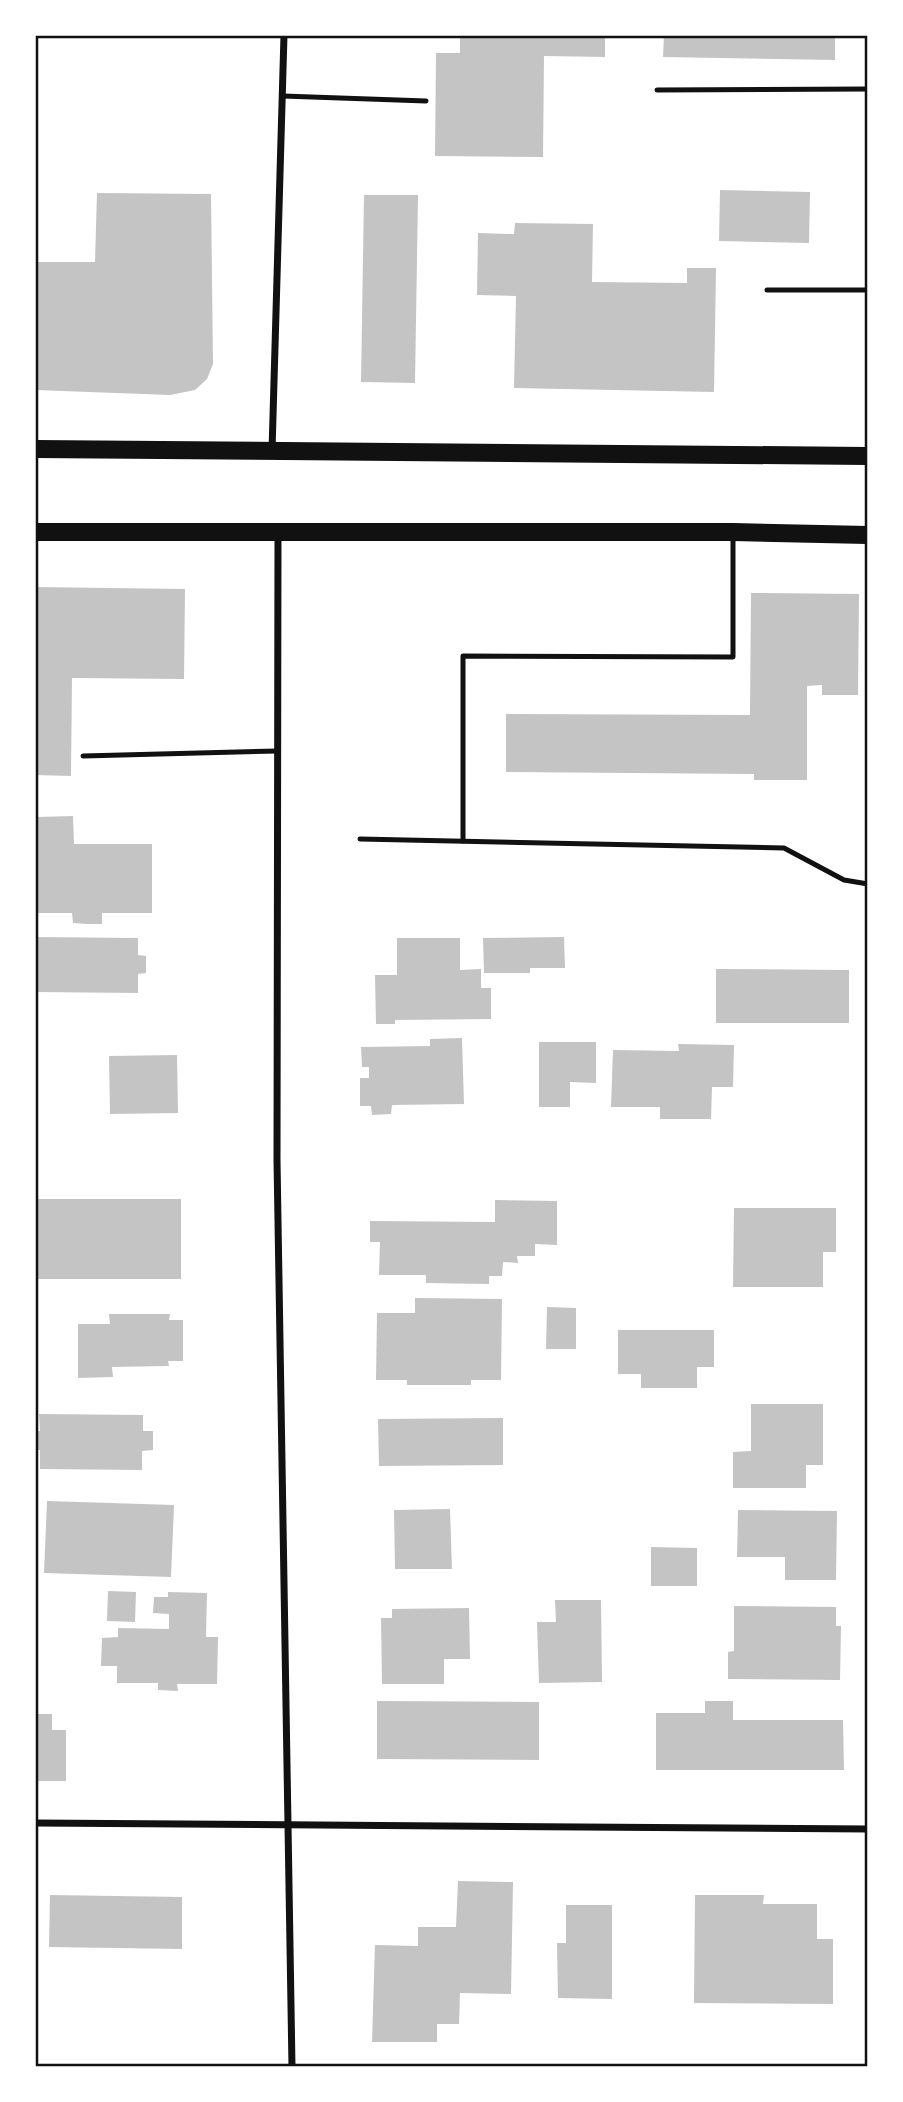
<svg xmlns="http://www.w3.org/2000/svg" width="903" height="2102" font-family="Montserrat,sans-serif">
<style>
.building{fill:#c4c4c4}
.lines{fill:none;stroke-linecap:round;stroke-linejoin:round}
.service{stroke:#111;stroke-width:5}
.minor{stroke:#111;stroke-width:7}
.primary{stroke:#111;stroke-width:18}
.neatline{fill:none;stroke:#111;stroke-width:2.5}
</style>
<rect width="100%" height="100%" fill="#fff"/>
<g class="building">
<path d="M 460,35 L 605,35 L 605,57 L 544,56 L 543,157 L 435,156 L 436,53 L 460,53 Z"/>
<path d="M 664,35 L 835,35 L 835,60 L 663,57 Z"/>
<path d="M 720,190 L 810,192 L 809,243 L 719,241 Z"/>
<path d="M 97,193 L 211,194 L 213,364 L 207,379 L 195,390 L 170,395 L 35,390 L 35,262 L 95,262 Z"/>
<path d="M 364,195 L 418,195 L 415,383 L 361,382 Z"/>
<path d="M 515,223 L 593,224 L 592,282 L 687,283 L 687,268 L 716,268 L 714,392 L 514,388 L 516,296 L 477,295 L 478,233 L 514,234 Z"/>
<path d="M 35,587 L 185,589 L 184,679 L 72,678 L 71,776 L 35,775 Z"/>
<path d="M 751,593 L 859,594 L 858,695 L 822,695 L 822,685 L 807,686 L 807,780 L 754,780 L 754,774 L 506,772 L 506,714 L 750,715 Z"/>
<path d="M 73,816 L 74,844 L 152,844 L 152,913 L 102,913 L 102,924 L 87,924 L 73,923 L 72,913 L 35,913 L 36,817 Z"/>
<path d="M 35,937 L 138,938 L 138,955 L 146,956 L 146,973 L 138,974 L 138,993 L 35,992 Z"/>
<path d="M 564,937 L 565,968 L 530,968 L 530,973 L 484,973 L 483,938 Z"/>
<path d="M 397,938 L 460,938 L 460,970 L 481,969 L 481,988 L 491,988 L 491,1019 L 395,1020 L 395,1024 L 376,1024 L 375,975 L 397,975 Z"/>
<path d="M 716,969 L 849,970 L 849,1023 L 716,1023 Z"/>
<path d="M 462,1038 L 464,1104 L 392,1105 L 391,1114 L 372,1115 L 371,1106 L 360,1106 L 360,1078 L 369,1078 L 369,1067 L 362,1067 L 361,1047 L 430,1046 L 430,1039 Z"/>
<path d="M 539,1042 L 596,1042 L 596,1083 L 570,1082 L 570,1107 L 539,1107 Z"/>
<path d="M 678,1044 L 734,1045 L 733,1087 L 712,1087 L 711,1119 L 660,1119 L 660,1107 L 611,1107 L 613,1050 L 679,1051 Z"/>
<path d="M 177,1055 L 178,1113 L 110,1114 L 109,1056 Z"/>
<rect x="35" y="1199" width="146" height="80"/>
<path d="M 495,1200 L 557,1201 L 557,1245 L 535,1244 L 535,1256 L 517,1256 L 518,1263 L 503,1262 L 502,1276 L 489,1276 L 489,1284 L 426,1283 L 426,1275 L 379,1275 L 380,1242 L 370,1242 L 370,1221 L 495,1222 Z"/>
<path d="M 734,1208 L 836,1208 L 836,1252 L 823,1252 L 823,1287 L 733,1287 Z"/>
<path d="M 415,1298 L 502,1299 L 501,1380 L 471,1380 L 471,1385 L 407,1385 L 407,1380 L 376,1380 L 377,1313 L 415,1313 Z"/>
<path d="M 547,1307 L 576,1308 L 576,1349 L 546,1349 Z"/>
<path d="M 109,1314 L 170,1314 L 169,1320 L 183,1320 L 183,1361 L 168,1361 L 169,1366 L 112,1367 L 113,1377 L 78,1378 L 78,1324 L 110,1324 Z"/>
<path d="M 618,1330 L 714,1330 L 714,1367 L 697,1367 L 697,1388 L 641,1388 L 641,1374 L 618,1374 Z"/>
<path d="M 751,1404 L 823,1404 L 823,1465 L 806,1465 L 806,1488 L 733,1488 L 733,1452 L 751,1451 Z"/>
<path d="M 39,1414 L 143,1415 L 143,1431 L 153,1431 L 153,1450 L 142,1451 L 142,1470 L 40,1469 L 40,1450 L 35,1450 L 35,1431 L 40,1431 Z"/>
<path d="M 503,1418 L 503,1465 L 379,1466 L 378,1419 Z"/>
<path d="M 47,1501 L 174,1505 L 171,1577 L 44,1573 Z"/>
<path d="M 450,1509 L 452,1569 L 395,1569 L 394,1510 Z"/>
<path d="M 738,1510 L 837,1511 L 836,1580 L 785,1580 L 785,1557 L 737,1557 Z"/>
<path d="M 651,1547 L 697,1548 L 697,1586 L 651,1586 Z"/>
<path d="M 108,1591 L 136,1592 L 135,1622 L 107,1621 Z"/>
<path d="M 168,1592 L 207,1593 L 206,1637 L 218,1637 L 217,1684 L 177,1684 L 178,1691 L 158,1690 L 158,1683 L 117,1683 L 117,1666 L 101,1666 L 102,1638 L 118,1637 L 118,1628 L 169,1629 L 169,1614 L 153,1613 L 154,1597 L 168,1597 Z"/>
<path d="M 555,1600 L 601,1600 L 602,1682 L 539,1683 L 537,1622 L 556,1622 Z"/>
<path d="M 734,1606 L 836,1607 L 836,1626 L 841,1626 L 840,1680 L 728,1679 L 728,1652 L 734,1651 Z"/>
<path d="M 469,1608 L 470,1659 L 444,1659 L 444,1684 L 382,1684 L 381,1618 L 392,1618 L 392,1609 Z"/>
<path d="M 377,1701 L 539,1702 L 539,1760 L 377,1759 Z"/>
<path d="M 705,1701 L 733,1701 L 733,1720 L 843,1720 L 844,1770 L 656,1770 L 656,1713 L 705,1713 Z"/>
<path d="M 35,1714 L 52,1714 L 52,1730 L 66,1730 L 66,1781 L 35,1781 Z"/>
<path d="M 458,1881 L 513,1882 L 511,1994 L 460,1993 L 459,2024 L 437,2024 L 437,2042 L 372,2042 L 375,1945 L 418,1946 L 418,1927 L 456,1927 Z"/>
<path d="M 50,1895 L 182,1897 L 182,1949 L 49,1947 Z"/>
<path d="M 695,1895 L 764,1895 L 763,1904 L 817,1904 L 817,1939 L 833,1939 L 833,2004 L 694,2003 Z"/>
<path d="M 566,1905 L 612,1905 L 612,1999 L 558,1998 L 557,1943 L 566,1943 Z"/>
</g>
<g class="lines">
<g class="service">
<path d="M 657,90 L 868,89"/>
<path d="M 283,96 L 426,101"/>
<path d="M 767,290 L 868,290"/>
<path d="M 83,756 L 278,751"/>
<path d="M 360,839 L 784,848 L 844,880 L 868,884"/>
<path d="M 463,841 L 463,656 L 733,657 L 733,535"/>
</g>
<g class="minor">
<path d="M 272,451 L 284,35"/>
<path d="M 278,533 L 277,1160 L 292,2067"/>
<path d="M 35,1823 L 868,1829"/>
</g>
<g class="primary">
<path d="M 35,449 L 868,456"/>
<path d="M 35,532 L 733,532 L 868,535"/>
</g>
</g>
<rect width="903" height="2102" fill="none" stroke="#ffffff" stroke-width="74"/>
<rect x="37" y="37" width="829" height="2028" class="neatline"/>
</svg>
